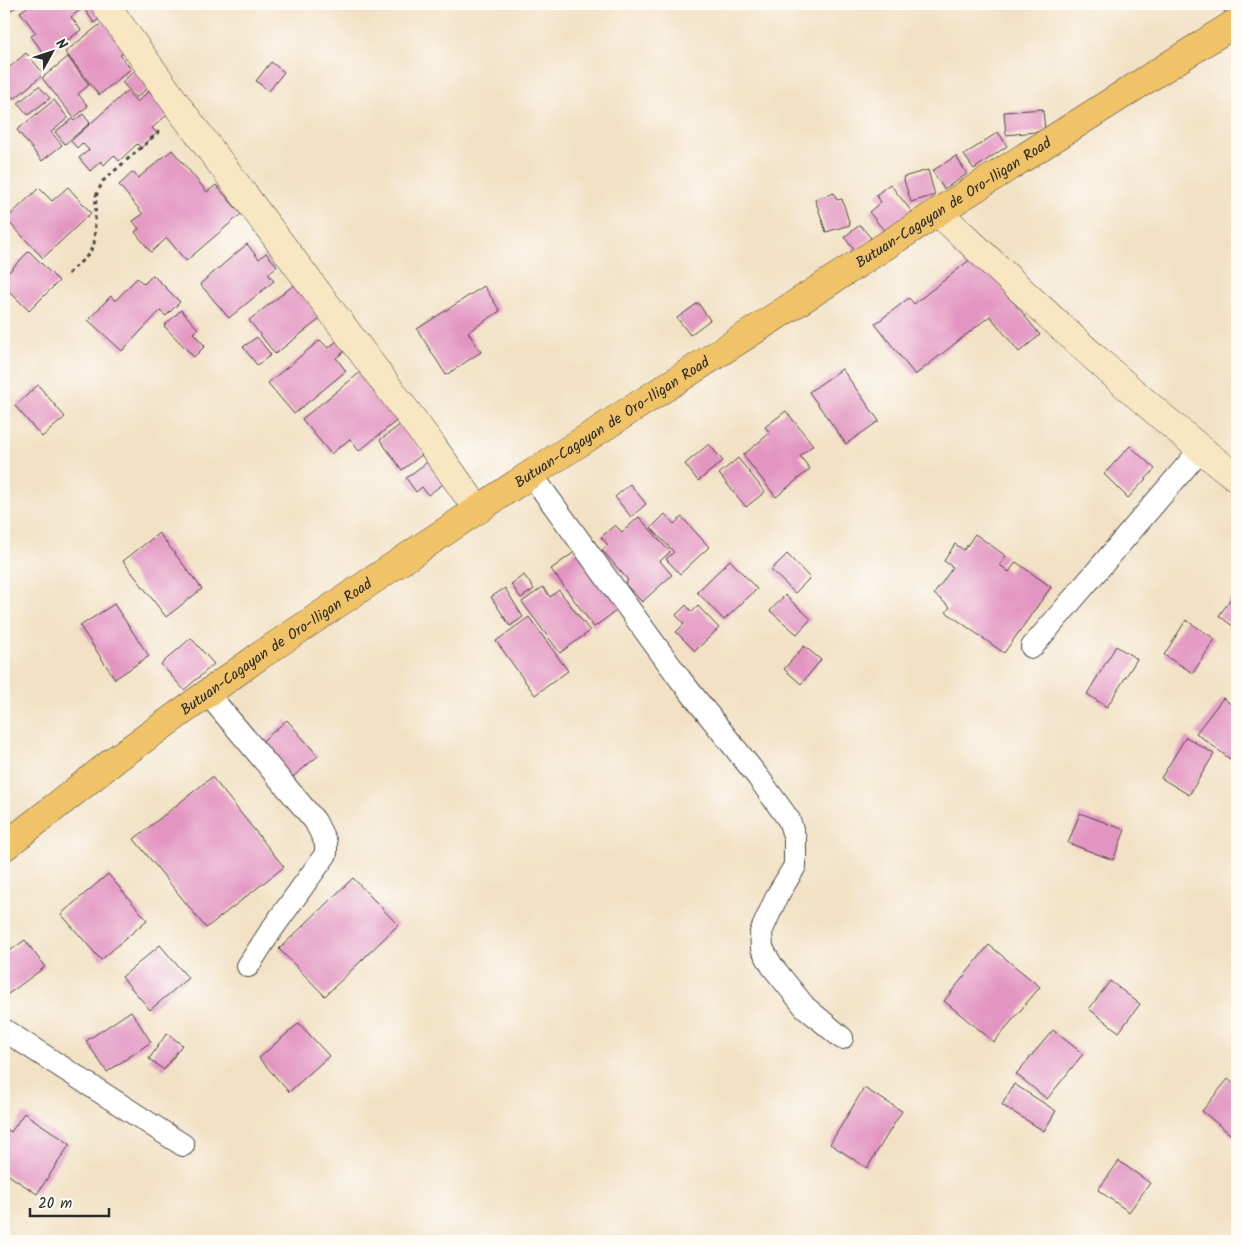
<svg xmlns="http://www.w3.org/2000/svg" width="1241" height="1245" font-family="Kalam,sans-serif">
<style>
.building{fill:#e395c1}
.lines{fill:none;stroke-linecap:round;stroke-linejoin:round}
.street-casing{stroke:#494642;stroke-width:24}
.secondary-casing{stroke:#494642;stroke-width:29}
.highway-casing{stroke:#494642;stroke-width:29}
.path{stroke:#494642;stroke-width:3;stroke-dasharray:4 4;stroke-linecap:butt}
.street{stroke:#fff;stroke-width:22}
.secondary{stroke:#f9e7c3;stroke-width:28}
.highway{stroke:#f1c369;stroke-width:28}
.labels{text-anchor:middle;stroke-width:4.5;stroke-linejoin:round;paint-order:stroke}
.street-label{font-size:15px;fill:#2b2b2b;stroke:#fdfcf7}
</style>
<rect width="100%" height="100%" fill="#fdfcf7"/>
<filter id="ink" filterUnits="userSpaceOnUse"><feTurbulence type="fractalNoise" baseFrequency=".02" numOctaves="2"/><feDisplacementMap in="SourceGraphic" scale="10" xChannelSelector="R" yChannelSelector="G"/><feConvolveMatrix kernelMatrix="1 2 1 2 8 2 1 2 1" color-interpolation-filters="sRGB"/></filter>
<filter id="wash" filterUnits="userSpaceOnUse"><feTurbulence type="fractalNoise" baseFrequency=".0096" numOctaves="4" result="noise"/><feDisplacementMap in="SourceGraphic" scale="20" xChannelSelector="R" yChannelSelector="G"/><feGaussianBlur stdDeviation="1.12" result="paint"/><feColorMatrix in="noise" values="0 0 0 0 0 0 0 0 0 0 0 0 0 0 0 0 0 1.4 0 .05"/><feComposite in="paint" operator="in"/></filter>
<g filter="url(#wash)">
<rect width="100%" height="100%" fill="#f2e1c4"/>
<g id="blocks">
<g class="building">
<path d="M 6,4 L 21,4 L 10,11 Z"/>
<path d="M 31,4 L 88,4 L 71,17 L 81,30 L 46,57 L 31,36 L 36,33 L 20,12 Z"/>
<path d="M 93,4 L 107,13 L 94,23 L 85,10 Z"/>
<path d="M 1218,4 L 1237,4 L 1237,12 L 1230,18 Z"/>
<path d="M 4,9 L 10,17 L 4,21 Z"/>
<path d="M 107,19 L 130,47 L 120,55 L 131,69 L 99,95 L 65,52 Z"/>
<path d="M 26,53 L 44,74 L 14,99 L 4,86 L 4,72 Z"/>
<path d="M 68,57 L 89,85 L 78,94 L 88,106 L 74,118 L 42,78 Z"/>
<path d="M 271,62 L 284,72 L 269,91 L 256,81 Z"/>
<path d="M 138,68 L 152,84 L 136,98 L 122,82 Z"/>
<path d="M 39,86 L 50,98 L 28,115 L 18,103 Z"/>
<path d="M 127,91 L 137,102 L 149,91 L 169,113 L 152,128 L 157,133 L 141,148 L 137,144 L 119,161 L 114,155 L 104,165 L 101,161 L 90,171 L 79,158 L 89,150 L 82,143 L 77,148 L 71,141 Z"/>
<path d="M 54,100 L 68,118 L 51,132 L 62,145 L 42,161 L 17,130 Z"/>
<path d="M 1043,109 L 1045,131 L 1006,135 L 1004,112 Z"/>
<path d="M 83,114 L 90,123 L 65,144 L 55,132 L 72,119 L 74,121 Z"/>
<path d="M 998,132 L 1007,146 L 974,169 L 964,155 Z"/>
<path d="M 172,150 L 207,192 L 216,185 L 241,214 L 186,261 L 167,238 L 151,252 L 135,232 L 139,229 L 133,221 L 143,214 L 119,185 L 133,172 L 138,178 Z"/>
<path d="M 956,156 L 967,174 L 944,189 L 932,171 Z"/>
<path d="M 928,170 L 935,195 L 911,202 L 903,177 Z"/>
<path d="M 890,184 L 912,212 L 886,233 L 869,212 L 881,202 L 876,195 Z"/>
<path d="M 68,187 L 91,213 L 43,258 L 6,219 L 39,188 L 52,201 Z"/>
<path d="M 834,193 L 837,200 L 842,199 L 850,225 L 826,232 L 815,199 Z"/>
<path d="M 860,225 L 871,238 L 855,251 L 844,237 Z"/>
<path d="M 247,244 L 259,259 L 266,253 L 277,266 L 268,274 L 274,281 L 229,318 L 200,284 Z"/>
<path d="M 29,251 L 59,281 L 29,311 L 4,286 L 4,277 Z"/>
<path d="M 976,255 L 1040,335 L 1019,352 L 990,316 L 915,375 L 875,324 L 909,298 L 914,304 Z"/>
<path d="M 153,275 L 180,302 L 166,316 L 160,311 L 122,351 L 88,320 L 111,296 L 115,301 L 137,278 L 144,284 Z"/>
<path d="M 294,285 L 320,319 L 275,354 L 249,320 Z"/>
<path d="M 484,286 L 500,311 L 468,332 L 481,352 L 446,375 L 417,329 Z"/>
<path d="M 698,303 L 710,320 L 690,335 L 677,318 Z"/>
<path d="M 181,310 L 198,329 L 193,333 L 205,346 L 194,357 L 164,326 Z"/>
<path d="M 257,337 L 271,355 L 257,365 L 243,347 Z"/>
<path d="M 320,340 L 328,348 L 338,340 L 346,350 L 336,358 L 346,371 L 294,414 L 268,383 Z"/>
<path d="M 842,369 L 879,421 L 846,444 L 809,392 Z"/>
<path d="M 362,371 L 400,418 L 359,451 L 350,439 L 331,454 L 302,419 Z"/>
<path d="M 38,385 L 65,417 L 42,437 L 15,406 Z"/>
<path d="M 786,411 L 813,445 L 800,456 L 810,469 L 776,497 L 743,455 L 770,433 L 765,427 Z"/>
<path d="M 401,424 L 423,454 L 402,470 L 380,440 Z"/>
<path d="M 709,444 L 723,461 L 698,481 L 685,464 Z"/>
<path d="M 1130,446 L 1155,469 L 1128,498 L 1104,474 Z"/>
<path d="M 738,458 L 765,492 L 746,507 L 719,474 Z"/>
<path d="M 430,460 L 446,482 L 428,495 L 422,487 L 416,492 L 406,478 Z"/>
<path d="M 630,484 L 646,504 L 631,517 L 615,497 Z"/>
<path d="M 665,514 L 674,524 L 682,517 L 709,547 L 680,574 L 666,559 L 674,552 L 651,528 Z"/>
<path d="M 639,517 L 670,552 L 660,561 L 672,575 L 642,602 L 625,584 L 628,580 L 602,550 L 608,545 L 601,537 L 615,525 L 622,532 Z"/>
<path d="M 159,533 L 202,589 L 166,617 L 123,561 Z"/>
<path d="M 975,534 L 1006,556 L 1000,565 L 1009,572 L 1016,562 L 1051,587 L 1004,653 L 946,612 L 950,607 L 934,594 L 953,567 L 944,561 L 955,544 L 964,550 Z"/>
<path d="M 580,548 L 623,606 L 594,627 L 551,569 Z"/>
<path d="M 787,554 L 810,578 L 795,593 L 771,570 Z"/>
<path d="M 730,560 L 757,589 L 724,620 L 697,592 Z"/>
<path d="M 524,575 L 534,589 L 521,598 L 511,584 Z"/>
<path d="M 543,587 L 550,597 L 559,590 L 590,631 L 560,653 L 522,602 Z"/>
<path d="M 505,588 L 523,617 L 510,626 L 491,597 Z"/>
<path d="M 1237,589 L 1237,629 L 1219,616 Z"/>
<path d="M 785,595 L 811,619 L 797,634 L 770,611 Z"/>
<path d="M 114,604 L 149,656 L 115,679 L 80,626 Z"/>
<path d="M 686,605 L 692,612 L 698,606 L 719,628 L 695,651 L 676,632 L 684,624 L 676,615 Z"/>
<path d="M 529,617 L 568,671 L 535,695 L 496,641 Z"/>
<path d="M 1186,620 L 1215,639 L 1193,673 L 1164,655 Z"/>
<path d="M 191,638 L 214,664 L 184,690 L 161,664 Z"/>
<path d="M 804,646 L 821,660 L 801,684 L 784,669 Z"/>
<path d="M 1116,646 L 1137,659 L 1107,707 L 1087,694 Z"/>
<path d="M 1223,698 L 1237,709 L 1237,749 L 1230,759 L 1196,733 Z"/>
<path d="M 287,720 L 318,756 L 288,781 L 258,745 Z"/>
<path d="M 1186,737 L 1214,754 L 1189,795 L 1161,778 Z"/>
<path d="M 212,777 L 284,867 L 206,928 L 134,839 Z"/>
<path d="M 1080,813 L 1125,830 L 1113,860 L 1068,843 Z"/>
<path d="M 108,874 L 147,920 L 101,960 L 61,914 Z"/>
<path d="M 353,878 L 398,925 L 325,996 L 279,949 Z"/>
<path d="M 25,940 L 45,967 L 4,997 L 4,955 Z"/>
<path d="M 160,945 L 188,978 L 150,1010 L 122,977 Z"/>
<path d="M 989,945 L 1040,987 L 994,1042 L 944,1001 Z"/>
<path d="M 1110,981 L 1140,1004 L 1119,1032 L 1089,1009 Z"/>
<path d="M 131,1011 L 151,1042 L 107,1072 L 86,1041 Z"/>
<path d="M 299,1023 L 329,1056 L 289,1092 L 259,1058 Z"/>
<path d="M 1053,1030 L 1083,1054 L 1047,1099 L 1016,1074 Z"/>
<path d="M 167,1033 L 182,1045 L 164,1070 L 149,1059 Z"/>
<path d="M 1228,1079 L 1237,1087 L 1237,1138 L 1236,1139 L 1202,1111 Z"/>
<path d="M 1014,1084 L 1056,1111 L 1044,1131 L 1002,1105 Z"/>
<path d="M 864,1088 L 902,1111 L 867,1168 L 830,1144 Z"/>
<path d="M 24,1113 L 70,1144 L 37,1194 L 4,1172 L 4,1127 L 11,1132 Z"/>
<path d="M 1119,1161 L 1150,1183 L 1129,1212 L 1098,1190 Z"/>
</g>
</g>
</g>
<g filter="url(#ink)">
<use href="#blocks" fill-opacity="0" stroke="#494642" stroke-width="1"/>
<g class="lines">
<g class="street-casing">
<g id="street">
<path d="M 531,474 L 680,679 L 758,777 L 789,820 L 795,839 L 795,866 L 777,896 L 761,932 L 762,948 L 772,966 L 805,1007 L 842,1038"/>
<path d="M 1032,647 L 1201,449"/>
<path d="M 207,693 L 315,821 L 326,843 L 326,854 L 272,929 L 248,966"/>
<path d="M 4,1030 L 183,1145"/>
</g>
</g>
<g class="secondary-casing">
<g id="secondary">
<path d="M 105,4 L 182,112 L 431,444 L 478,510"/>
<path d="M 938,212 C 1035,303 1132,396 1237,478"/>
</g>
</g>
<g class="highway-casing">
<g id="highway">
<path id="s1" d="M 4,847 L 116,759 L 258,657 L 531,474 L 938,212 L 1237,22"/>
</g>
</g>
<path class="path" d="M 68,274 L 87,256 L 94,245 L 96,196 L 103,181 L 162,129"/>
<use href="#street" class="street"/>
<use href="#secondary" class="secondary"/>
<use href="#highway" class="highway"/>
</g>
</g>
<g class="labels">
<g class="street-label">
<text dy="5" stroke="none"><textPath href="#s1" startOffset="1148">Butuan-Cagayan de Oro-Iligan Road</textPath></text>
<text dy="5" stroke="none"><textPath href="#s1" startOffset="742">Butuan-Cagayan de Oro-Iligan Road</textPath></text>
<text dy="5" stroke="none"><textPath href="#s1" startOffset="338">Butuan-Cagayan de Oro-Iligan Road</textPath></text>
</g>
</g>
<rect width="1241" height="1245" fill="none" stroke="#fdfcf7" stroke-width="20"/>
<g transform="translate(52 52) rotate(50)" stroke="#fdfcf7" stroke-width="4" paint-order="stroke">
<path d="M0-4L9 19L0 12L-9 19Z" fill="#2b2b2b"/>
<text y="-8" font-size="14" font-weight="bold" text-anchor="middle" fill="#2b2b2b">N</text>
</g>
<path d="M30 1208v8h79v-8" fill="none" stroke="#2b2b2b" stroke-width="2.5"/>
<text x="38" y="1208" font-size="15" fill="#2b2b2b" stroke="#fdfcf7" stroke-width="4" paint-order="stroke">20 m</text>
</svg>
